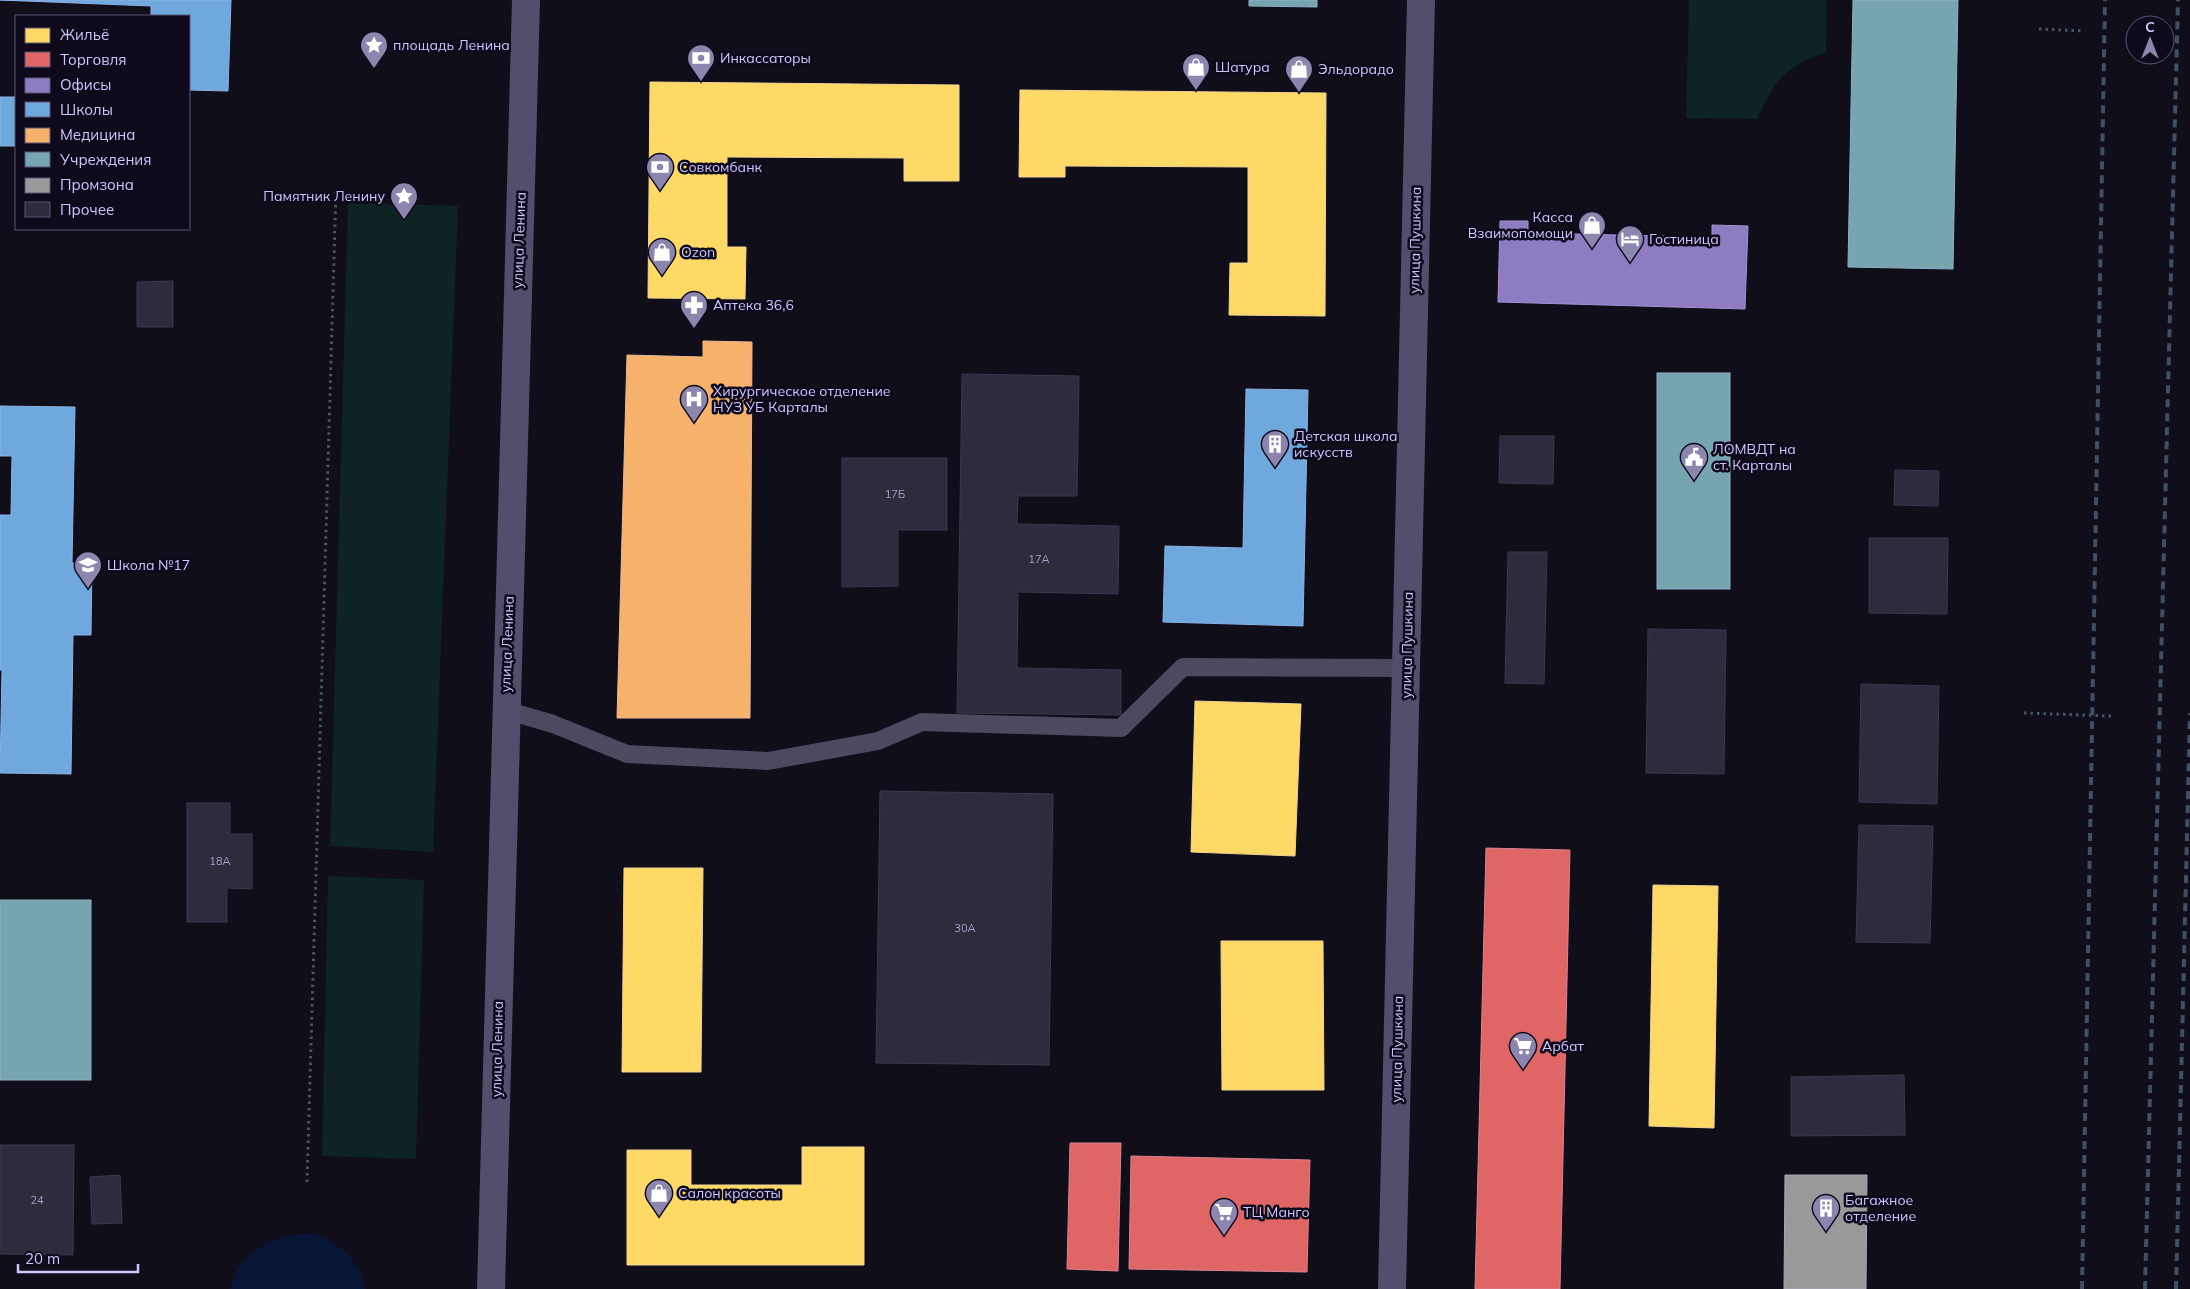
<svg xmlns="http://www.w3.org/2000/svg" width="2190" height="1289" font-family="Mulish,sans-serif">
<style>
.green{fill:#0d2324}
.water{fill:#071536}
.homes{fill:#ffd966;stroke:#f1d394}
.shops{fill:#e06666;stroke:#db8294}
.offices{fill:#8e7cc3;stroke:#a292d5}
.schools{fill:#6fa8dc;stroke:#8cb1e6}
.health{fill:#f6b26b;stroke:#eab897}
.public{fill:#76a5af;stroke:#91afc7}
.industry{fill:#999;stroke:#a9a6b8}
.building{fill:#2f2b3c;stroke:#3c384e}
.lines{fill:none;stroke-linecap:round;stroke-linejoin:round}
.path{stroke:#475665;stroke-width:3;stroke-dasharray:2.5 4;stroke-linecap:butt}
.lane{stroke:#4c4961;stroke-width:18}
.secondary{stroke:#514f6c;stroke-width:28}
.rail{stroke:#3e5063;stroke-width:4;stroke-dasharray:8 6;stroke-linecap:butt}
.labels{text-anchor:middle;stroke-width:5;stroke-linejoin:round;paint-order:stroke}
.number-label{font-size:11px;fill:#a79ece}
.poi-label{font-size:14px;fill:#cfc5ff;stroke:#0e0a1c;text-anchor:start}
.street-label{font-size:14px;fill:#cfc5ff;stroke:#0e0a1c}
</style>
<rect width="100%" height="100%" fill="#100e18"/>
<g class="green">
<path d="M 1689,0 L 1827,0 L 1826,53 C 1786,64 1774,83 1757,119 L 1686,118 Z"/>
<path d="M 348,203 L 458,206 L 433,852 L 330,846 Z"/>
<path d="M 328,876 L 424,880 L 416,1159 L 322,1156 Z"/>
</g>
<path class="water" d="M 312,1233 C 341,1244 358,1258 366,1289 L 230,1289 C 239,1249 275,1235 312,1233 Z"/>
<g class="homes">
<path d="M 650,82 L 959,85 L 959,181 L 904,181 L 904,158 L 727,157 L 727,247 L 746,247 L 745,299 L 648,298 Z"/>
<path d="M 1020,90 L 1326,93 L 1325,316 L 1229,315 L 1230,263 L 1248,263 L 1248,167 L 1065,166 L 1065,177 L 1019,177 Z"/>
<path d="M 1195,701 L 1301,704 L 1295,856 L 1191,852 Z"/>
<path d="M 624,868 L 703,868 L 701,1072 L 622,1072 Z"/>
<path d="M 1653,885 L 1718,886 L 1714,1128 L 1649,1126 Z"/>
<path d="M 1221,941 L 1323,941 L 1324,1090 L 1222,1090 Z"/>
<path d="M 802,1147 L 864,1147 L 864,1265 L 627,1265 L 627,1150 L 691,1150 L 691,1185 L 802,1185 Z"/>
</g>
<g class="shops">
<path d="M 1486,848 L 1570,850 L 1560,1289 L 1475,1289 Z"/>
<path d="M 1070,1143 L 1121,1143 L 1118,1271 L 1067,1269 Z"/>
<path d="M 1131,1156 L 1310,1160 L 1307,1272 L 1129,1269 Z"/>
</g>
<path class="offices" d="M 1500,221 L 1528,221 L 1528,233 L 1712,237 L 1712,225 L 1748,226 L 1745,309 L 1498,302 Z"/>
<g class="schools">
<path d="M 0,0 L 231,0 L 228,91 L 189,90 L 189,16 L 151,16 L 151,6 Z"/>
<rect x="0" y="97" width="16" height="49"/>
<path d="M 1246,389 L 1308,390 L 1303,626 L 1163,622 L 1165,546 L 1243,548 Z"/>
<path d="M 0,406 L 75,407 L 72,563 L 92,563 L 91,635 L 73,635 L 71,774 L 0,773 L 2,670 L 0,670 L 0,515 L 11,515 L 12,456 L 0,456 Z"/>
</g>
<path class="health" d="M 703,341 L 752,342 L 750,718 L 617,718 L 627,355 L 703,357 Z"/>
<g class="public">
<path d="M 1249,0 L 1317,0 L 1317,7 L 1249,6 Z"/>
<path d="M 1853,0 L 1958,0 L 1953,269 L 1848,267 Z"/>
<rect x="1657" y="373" width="73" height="216"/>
<rect x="0" y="900" width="91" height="180"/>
</g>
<path class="industry" d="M 1785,1175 L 1867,1175 L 1866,1289 L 1784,1289 Z"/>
<g class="building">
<path d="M 173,281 L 173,327 L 137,327 L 137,282 Z"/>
<path d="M 962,374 L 1079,376 L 1077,496 L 1018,496 L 1017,524 L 1119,526 L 1118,594 L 1018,592 L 1017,668 L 1121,670 L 1121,715 L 957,713 Z"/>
<path d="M 1500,436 L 1554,436 L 1553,484 L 1499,483 Z"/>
<path d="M 842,458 L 947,458 L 947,530 L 898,530 L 898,586 L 842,587 Z"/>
<path d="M 1895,470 L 1939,471 L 1938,506 L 1894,505 Z"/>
<path d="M 1869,538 L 1948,538 L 1947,614 L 1869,613 Z"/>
<path d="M 1508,552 L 1547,552 L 1544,684 L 1505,683 Z"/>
<path d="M 1648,629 L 1726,630 L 1724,774 L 1646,773 Z"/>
<path d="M 1861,684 L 1939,686 L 1937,804 L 1859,802 Z"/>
<path d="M 880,791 L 1053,794 L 1049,1065 L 876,1063 Z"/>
<path d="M 187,803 L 230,803 L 230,834 L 252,834 L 252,889 L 227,888 L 227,922 L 187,922 Z"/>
<path d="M 1859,825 L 1933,826 L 1930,943 L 1856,942 Z"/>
<path d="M 1904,1075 L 1905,1135 L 1791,1136 L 1791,1077 Z"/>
<path d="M 0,1145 L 74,1145 L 73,1255 L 0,1254 Z"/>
<path d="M 120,1175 L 122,1223 L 92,1224 L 90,1177 Z"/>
</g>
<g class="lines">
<g class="path">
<path d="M 2039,29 L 2084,31"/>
<path d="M 2024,713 L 2111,716"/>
<path d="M 307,1182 L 336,189"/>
</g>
<path class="lane" d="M 505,710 L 553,724 L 627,754 L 768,761 L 878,741 L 922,722 L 1121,728 L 1183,667 L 1406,668"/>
<g class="secondary">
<path d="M 491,1289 L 526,0"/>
<path d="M 1392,1289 L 1421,0"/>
</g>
<g class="rail">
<path d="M 2082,1289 L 2105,0"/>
<path d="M 2145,1289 L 2178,0"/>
<path d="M 2176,1289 L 2190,713"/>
</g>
</g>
<defs>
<g id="sight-pin" transform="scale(1.4375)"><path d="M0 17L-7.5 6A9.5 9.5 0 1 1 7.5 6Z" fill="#8c85ae" stroke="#0e0a1c"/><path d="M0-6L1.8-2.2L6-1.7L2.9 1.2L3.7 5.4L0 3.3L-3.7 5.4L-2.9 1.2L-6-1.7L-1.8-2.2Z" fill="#fff"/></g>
<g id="bank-pin" transform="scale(1.4375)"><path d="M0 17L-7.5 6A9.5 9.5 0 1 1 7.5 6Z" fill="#8c85ae" stroke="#0e0a1c"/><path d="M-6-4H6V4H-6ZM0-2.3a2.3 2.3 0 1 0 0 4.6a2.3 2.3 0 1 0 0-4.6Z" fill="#fff"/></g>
<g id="shop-pin" transform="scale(1.4375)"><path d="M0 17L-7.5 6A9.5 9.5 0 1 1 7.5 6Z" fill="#8c85ae" stroke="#0e0a1c"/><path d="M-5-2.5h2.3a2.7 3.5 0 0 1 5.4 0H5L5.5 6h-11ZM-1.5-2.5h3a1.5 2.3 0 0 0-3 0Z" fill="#fff"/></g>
<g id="hotel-pin" transform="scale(1.4375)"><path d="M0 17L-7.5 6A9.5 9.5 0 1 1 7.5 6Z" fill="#8c85ae" stroke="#0e0a1c"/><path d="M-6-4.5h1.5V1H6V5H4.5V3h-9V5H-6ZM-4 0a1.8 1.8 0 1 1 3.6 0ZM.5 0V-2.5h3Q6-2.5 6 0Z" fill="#fff"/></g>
<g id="pharmacy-pin" transform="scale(1.4375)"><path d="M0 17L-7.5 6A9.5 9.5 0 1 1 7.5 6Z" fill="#8c85ae" stroke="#0e0a1c"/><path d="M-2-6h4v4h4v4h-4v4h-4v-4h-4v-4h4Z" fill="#fff"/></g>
<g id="hospital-pin" transform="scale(1.4375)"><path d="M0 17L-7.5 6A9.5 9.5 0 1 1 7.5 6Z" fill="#8c85ae" stroke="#0e0a1c"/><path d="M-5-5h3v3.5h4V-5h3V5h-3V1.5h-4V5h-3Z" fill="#fff"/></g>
<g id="building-pin" transform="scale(1.4375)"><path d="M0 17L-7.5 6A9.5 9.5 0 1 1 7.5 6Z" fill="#8c85ae" stroke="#0e0a1c"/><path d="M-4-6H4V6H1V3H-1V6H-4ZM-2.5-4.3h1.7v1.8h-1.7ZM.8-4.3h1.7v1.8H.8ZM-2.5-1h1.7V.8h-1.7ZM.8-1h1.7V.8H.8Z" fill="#fff"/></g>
<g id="civic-pin" transform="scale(1.4375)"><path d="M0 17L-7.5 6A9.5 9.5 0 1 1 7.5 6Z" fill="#8c85ae" stroke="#0e0a1c"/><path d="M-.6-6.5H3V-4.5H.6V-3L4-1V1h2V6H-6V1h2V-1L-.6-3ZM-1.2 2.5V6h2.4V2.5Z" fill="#fff"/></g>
<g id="school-pin" transform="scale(1.4375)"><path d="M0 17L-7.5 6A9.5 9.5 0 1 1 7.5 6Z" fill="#8c85ae" stroke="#0e0a1c"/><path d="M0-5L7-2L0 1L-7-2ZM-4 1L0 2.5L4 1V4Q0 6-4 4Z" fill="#fff"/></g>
<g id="supermarket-pin" transform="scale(1.4375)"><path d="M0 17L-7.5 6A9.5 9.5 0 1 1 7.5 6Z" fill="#8c85ae" stroke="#0e0a1c"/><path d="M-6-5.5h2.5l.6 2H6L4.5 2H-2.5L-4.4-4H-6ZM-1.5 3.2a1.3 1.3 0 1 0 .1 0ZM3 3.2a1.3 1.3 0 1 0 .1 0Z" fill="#fff"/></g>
</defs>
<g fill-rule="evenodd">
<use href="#sight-pin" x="374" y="45"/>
<use href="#bank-pin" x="701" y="58"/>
<use href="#shop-pin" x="1196" y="67"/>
<use href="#shop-pin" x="1299" y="69"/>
<use href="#bank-pin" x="660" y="167"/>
<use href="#sight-pin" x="404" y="196"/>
<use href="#shop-pin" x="1592" y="225"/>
<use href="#hotel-pin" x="1630" y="239"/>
<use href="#shop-pin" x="662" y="252"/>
<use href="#pharmacy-pin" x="694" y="305"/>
<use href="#hospital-pin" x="694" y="399"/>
<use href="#building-pin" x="1275" y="444"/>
<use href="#civic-pin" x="1694" y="457"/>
<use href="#school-pin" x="88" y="565"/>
<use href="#supermarket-pin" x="1523" y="1046"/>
<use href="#shop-pin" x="659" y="1193"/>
<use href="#building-pin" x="1826" y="1208"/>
<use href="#supermarket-pin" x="1224" y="1212"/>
</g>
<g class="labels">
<g class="number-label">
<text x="895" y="498">17Б</text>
<text x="1039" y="563">17А</text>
<text x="220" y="865">18А</text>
<text x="965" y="932">30А</text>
<text x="37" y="1204">24</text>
</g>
<g class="poi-label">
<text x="393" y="50">площадь Ленина</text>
<text x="720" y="63">Инкассаторы</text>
<text x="1215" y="72">Шатура</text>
<text x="1318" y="74">Эльдорадо</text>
<text x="679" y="172">Совкомбанк</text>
<text x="385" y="201" text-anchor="end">Памятник Ленину</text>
<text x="1573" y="222" text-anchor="end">Касса<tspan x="1573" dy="16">Взаимопомощи</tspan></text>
<text x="1649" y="244">Гостиница</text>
<text x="681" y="257">Ozon</text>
<text x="713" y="310">Аптека 36,6</text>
<text x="713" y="396">Хирургическое отделение<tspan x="713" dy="16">НУЗ УБ Карталы</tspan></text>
<text x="1294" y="441">Детская школа<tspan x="1294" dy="16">искусств</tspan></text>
<text x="1713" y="454">ЛОМВДТ на<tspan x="1713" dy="16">ст. Карталы</tspan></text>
<text x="107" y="570">Школа №17</text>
<text x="1542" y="1051">Арбат</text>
<text x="678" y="1198">Салон красоты</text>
<text x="1845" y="1205">Багажное<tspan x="1845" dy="16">отделение</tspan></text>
<text x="1243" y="1217">ТЦ Манго</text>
</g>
<g class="street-label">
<text transform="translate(519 240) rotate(-88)" y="5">улица Ленина</text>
<text transform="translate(1415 240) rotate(-89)" y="5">улица Пушкина</text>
<text transform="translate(507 644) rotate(-88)" y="5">улица Ленина</text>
<text transform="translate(1407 645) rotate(-89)" y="5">улица Пушкина</text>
<text transform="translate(497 1049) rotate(-89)" y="5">улица Ленина</text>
<text transform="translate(1397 1049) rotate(-89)" y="5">улица Пушкина</text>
</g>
</g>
<rect x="15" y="15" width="175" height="215" fill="#0e0a1c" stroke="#5b5577"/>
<rect x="25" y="28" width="25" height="15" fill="#ffd966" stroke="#5b5577"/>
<text x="60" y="40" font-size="15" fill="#cfc5ff">Жильё</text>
<rect x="25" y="52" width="25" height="15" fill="#e06666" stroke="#5b5577"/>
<text x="60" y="65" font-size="15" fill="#cfc5ff">Торговля</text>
<rect x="25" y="78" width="25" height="15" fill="#8e7cc3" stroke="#5b5577"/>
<text x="60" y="90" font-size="15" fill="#cfc5ff">Офисы</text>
<rect x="25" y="102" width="25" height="15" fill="#6fa8dc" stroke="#5b5577"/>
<text x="60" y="115" font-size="15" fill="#cfc5ff">Школы</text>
<rect x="25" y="128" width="25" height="15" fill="#f6b26b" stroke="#5b5577"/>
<text x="60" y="140" font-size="15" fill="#cfc5ff">Медицина</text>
<rect x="25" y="152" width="25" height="15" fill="#76a5af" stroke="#5b5577"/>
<text x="60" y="165" font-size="15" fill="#cfc5ff">Учреждения</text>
<rect x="25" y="178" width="25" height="15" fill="#999999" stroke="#5b5577"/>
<text x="60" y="190" font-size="15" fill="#cfc5ff">Промзона</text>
<rect x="25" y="202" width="25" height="15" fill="#2f2b3c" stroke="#5b5577"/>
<text x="60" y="215" font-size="15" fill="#cfc5ff">Прочее</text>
<g transform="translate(2150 40)"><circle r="24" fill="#0e0a1c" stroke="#5b5577"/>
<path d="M0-4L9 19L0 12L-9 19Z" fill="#8c85ae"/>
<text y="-8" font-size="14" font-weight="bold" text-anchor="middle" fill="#cfc5ff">С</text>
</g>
<path d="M18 1264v8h120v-8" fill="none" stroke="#cfc5ff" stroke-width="2.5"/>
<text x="25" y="1264" font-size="15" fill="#cfc5ff" stroke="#0e0a1c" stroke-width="4" paint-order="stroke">20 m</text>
</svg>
